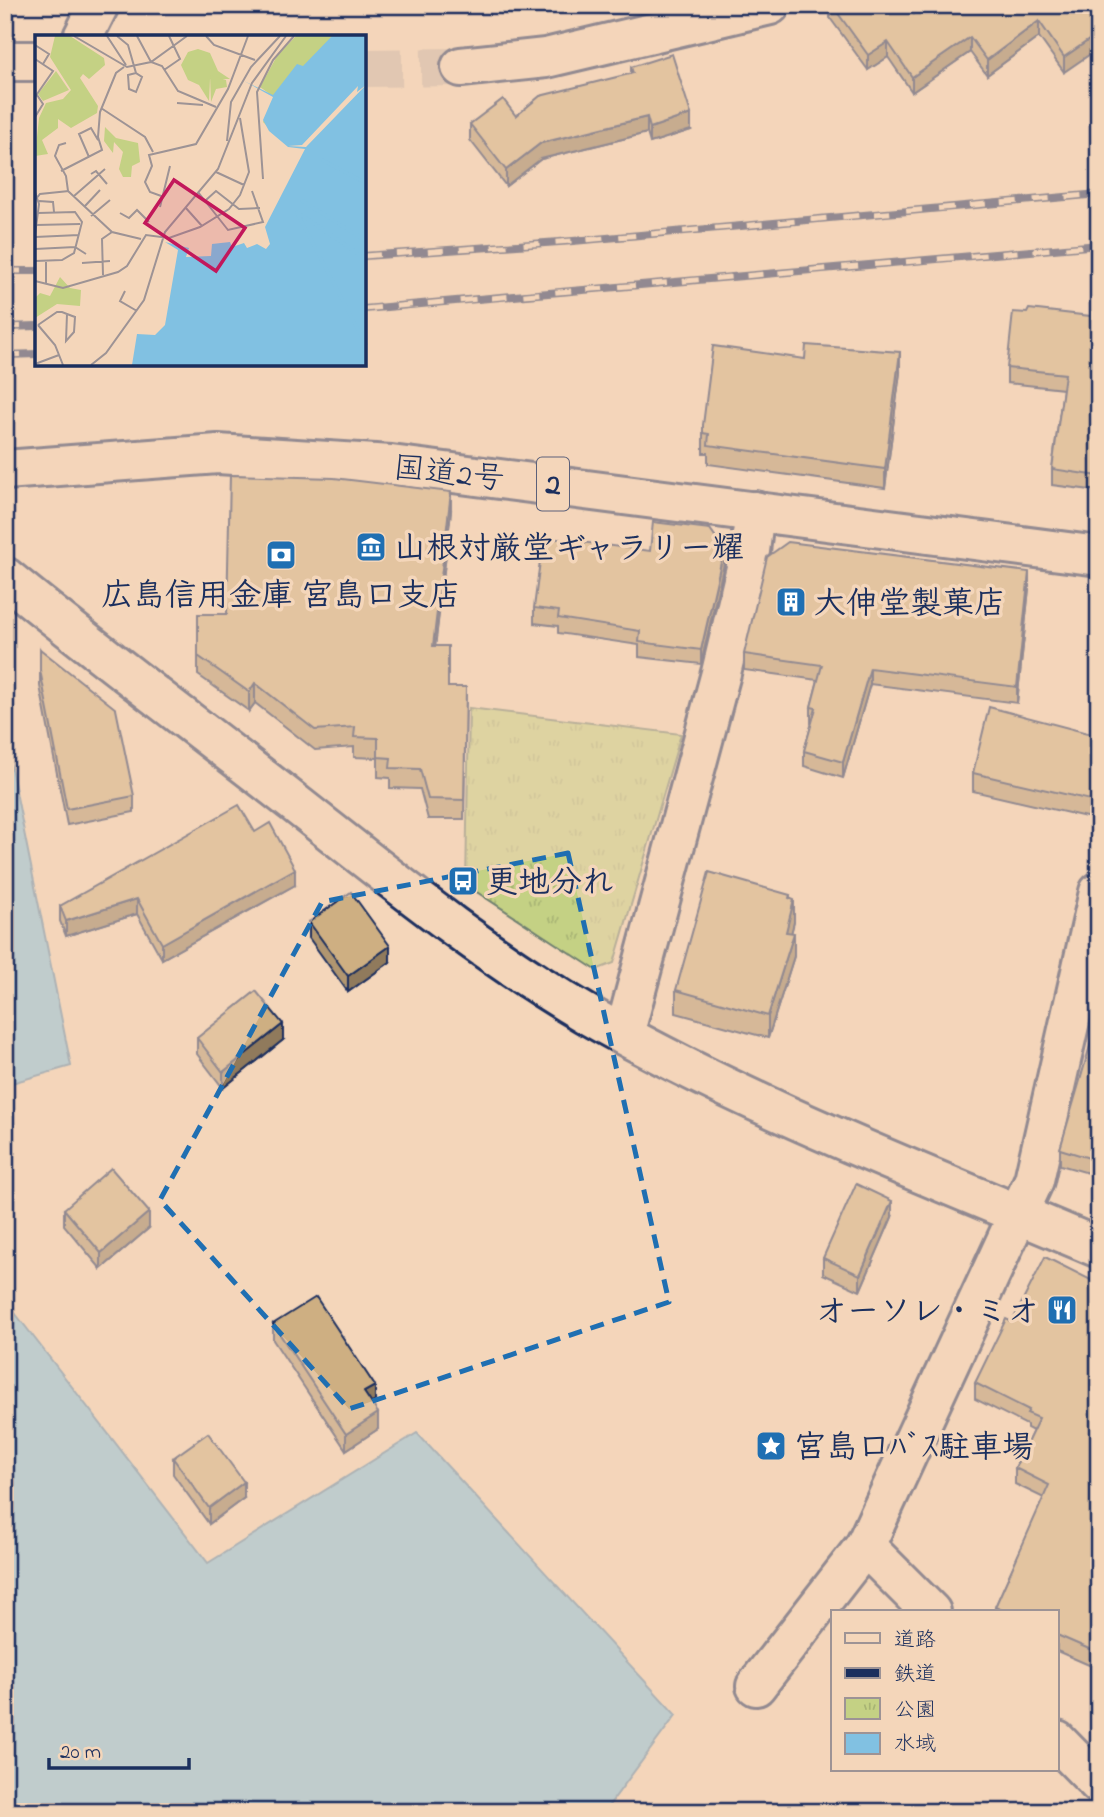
<svg xmlns="http://www.w3.org/2000/svg" width="1104" height="1817" font-family="'Indie Flower','Klee One',sans-serif">
<style>
.park{fill:url(#park-tufts);stroke:#708071;stroke-width:2}
.water{fill:#81c1e2;stroke:#5887ad;stroke-width:2}
.lines{fill:none;stroke-linecap:round;stroke-linejoin:round}
.street-tunnel{stroke:#c9b5a8;stroke-width:38;stroke-dasharray:38 19;stroke-linecap:butt}
.street-casing{stroke:#1b2f5e;stroke-width:44}
.secondary-casing{stroke:#1b2f5e;stroke-width:44}
.highway-casing{stroke:#1b2f5e;stroke-width:44}
.street{stroke:#f4d6ba;stroke-width:38}
.secondary{stroke:#f4d6ba;stroke-width:38}
.highway{stroke:#f4d6ba;stroke-width:38}
.rail-casing{stroke:#1b2f5e;stroke-width:8}
.rail{stroke:#f4d6ba;stroke-width:5;stroke-dasharray:16;stroke-linecap:butt}
.wall{fill:#b19670;stroke:#1b2f5e;stroke-width:2}
.shaded-wall{fill:#907a5b;stroke:#1b2f5e;stroke-width:2}
.building{fill:#ceaf82;stroke:#1b2f5e;stroke-width:2}
.marked{fill:none;stroke:#1f6fb2;stroke-width:5;stroke-dasharray:14 9;stroke-linejoin:round}
.labels{text-anchor:middle;stroke-width:7;stroke-linejoin:round;paint-order:stroke}
.shield{fill:#f4d6ba;stroke:#5c617a;stroke-width:2}
.shield-label{font-size:30px;font-weight:bold;fill:#1b2f5e}
.street-label{font-size:32px;fill:#1b2f5e;stroke:#f4d6ba}
.poi-label{font-size:32px;font-weight:bold;fill:#1b2f5e;stroke:#f4d6ba;text-anchor:start}
.inset-river{fill:none;stroke:#81c1e2;stroke-width:3.5}
.inset-road{fill:none;stroke:#9d9395;stroke-width:2}
.view{fill:#c2185b;fill-opacity:0.15;stroke:#c2185b;stroke-width:3.5}
.inset-edge{fill:none;stroke:#1b2f5e;stroke-width:3.5}
</style>
<defs>
<pattern id="park-tufts" width="24" height="20" patternUnits="userSpaceOnUse" patternTransform="scale(1.75)"><rect width="24" height="20" fill="#c4d184"/><path d="M3 7l-1-3M5 7V3M7 7l1-3M15 17l-1-3M17 17v-4M19 17l1-3" fill="none" stroke="#a8b474"/></pattern>
</defs>
<rect width="100%" height="100%" fill="#f4d6ba"/>
<filter id="ink" filterUnits="userSpaceOnUse"><feTurbulence type="fractalNoise" baseFrequency=".0143" numOctaves="2"/><feDisplacementMap in="SourceGraphic" scale="14" xChannelSelector="R" yChannelSelector="G"/><feConvolveMatrix kernelMatrix="1 2 1 2 8 2 1 2 1" color-interpolation-filters="sRGB"/></filter>
<g filter="url(#ink)">
<path class="park" d="M 469,708 L 681,734 L 614,963 L 596,970 L 466,885 Z"/>
<g class="water">
<path d="M 5,737 L 71,1066 L 5,1085 Z"/>
<path d="M 5,1300 L 208,1563 L 417,1433 L 676,1715 L 604,1812 L 5,1812 Z"/>
</g>
<g class="lines">
<path class="street-tunnel" d="M 364,68 L 461,67"/>
<g class="street-casing">
<g id="street">
<path d="M 83,37 L 99,5"/>
<path d="M 5,61 L 37,61"/>
<path d="M 461,67 L 546,58 L 770,5"/>
<path d="M 624,1035 L 721,673 L 750,551 L 755,511"/>
<path d="M 931,1612 L 865,1546 L 1034,1180 L 1099,892"/>
<path d="M 756,1686 L 865,1546"/>
<path d="M 1057,1741 L 1099,1784"/>
</g>
</g>
<g class="secondary-casing">
<path id="secondary" d="M 5,577 C 100,655 200,729 297,805 C 390,878 483,954 586,1014 C 748,1107 927,1175 1099,1248"/>
</g>
<g class="highway-casing">
<path id="highway" d="M 5,470 L 218,454 L 391,465 L 1099,556"/>
</g>
<use href="#street" class="street"/>
<use href="#secondary" class="secondary"/>
<use href="#highway" class="highway"/>
<g class="rail-casing">
<g id="rail">
<path d="M 364,256 L 573,241 L 1099,194"/>
<path d="M 5,271 L 37,271"/>
<path d="M 364,309 L 1099,245"/>
<path d="M 5,327 L 37,326"/>
<path d="M 5,355 L 37,354"/>
</g>
</g>
<use href="#rail" class="rail"/>
</g>
<g class="wall">
<path d="M 830,5 L 908,5 L 914,14 L 1099,5 L 1064,72 L 1039,37 L 987,75 L 970,52 L 912,92 L 888,57 L 868,70 L 830,18 Z"/>
<path d="M 631,67 L 691,130 L 650,143 L 647,133 L 541,159 L 506,186 L 470,140 L 470,124 L 516,116 L 631,74 Z"/>
<path d="M 1099,317 L 1099,491 L 1052,485 L 1052,469 L 1063,389 L 1007,383 L 1007,368 Z"/>
<path d="M 805,359 L 900,372 L 885,488 L 708,464 L 708,453 L 703,453 L 703,425 Z"/>
<path d="M 451,511 L 435,646 L 448,687 L 466,687 L 464,819 L 428,819 L 420,789 L 390,788 L 390,778 L 378,777 L 378,758 L 354,757 L 354,747 L 315,750 L 255,703 L 249,711 L 198,675 L 198,614 L 227,614 Z"/>
<path d="M 724,564 L 701,664 L 639,657 L 639,645 L 558,633 L 558,626 L 534,623 L 534,608 Z"/>
<path d="M 1029,588 L 1017,703 L 870,684 L 843,778 L 804,766 L 804,751 L 812,723 L 811,723 L 811,707 L 818,680 L 744,670 L 744,654 Z"/>
<path d="M 40,649 L 134,796 L 134,812 L 67,825 L 40,686 Z"/>
<path d="M 1099,736 L 1099,820 L 973,791 L 973,773 Z"/>
<path d="M 255,832 L 295,885 L 162,959 L 137,914 L 66,936 L 60,921 L 60,906 Z"/>
<path d="M 790,899 L 794,922 L 791,933 L 794,956 L 768,1038 L 676,1013 L 676,990 Z"/>
<path d="M 309,922 L 390,962 L 348,992 L 309,938 Z"/>
<path d="M 1099,1023 L 1099,1176 L 1060,1165 L 1060,1149 Z"/>
<path d="M 197,1038 L 283,1040 L 223,1088 L 197,1054 Z"/>
<path d="M 64,1209 L 149,1228 L 101,1269 L 64,1225 Z"/>
<path d="M 892,1217 L 860,1291 L 823,1274 L 823,1258 Z"/>
<path d="M 1099,1284 L 1099,1666 L 1096,1668 L 1057,1651 L 1057,1612 L 995,1612 L 995,1607 L 1044,1498 L 1015,1484 L 1015,1468 L 1033,1431 L 1027,1428 L 1027,1425 L 975,1399 L 975,1383 L 1012,1322 Z"/>
<path d="M 273,1324 L 375,1401 L 372,1403 L 378,1429 L 346,1450 L 273,1340 Z"/>
<path d="M 173,1458 L 244,1498 L 209,1524 L 173,1474 Z"/>
</g>
<g class="shaded-wall">
<path d="M 1039,21 L 1039,37 L 987,75 L 987,60 Z"/>
<path d="M 1099,33 L 1099,48 L 1064,72 L 1064,57 Z"/>
<path d="M 970,37 L 970,52 L 912,92 L 912,77 Z"/>
<path d="M 888,42 L 888,57 L 868,70 L 868,55 Z"/>
<path d="M 691,114 L 691,130 L 650,143 L 650,128 Z"/>
<path d="M 647,117 L 647,133 L 541,159 L 506,186 L 506,170 L 541,143 Z"/>
<path d="M 900,352 L 900,372 L 885,488 L 885,469 Z"/>
<path d="M 451,492 L 451,511 L 433,665 L 433,646 Z"/>
<path d="M 724,549 L 724,564 L 701,664 L 701,650 Z"/>
<path d="M 1029,572 L 1029,588 L 1017,703 L 1017,687 Z"/>
<path d="M 870,668 L 870,684 L 843,778 L 843,762 Z"/>
<path d="M 255,683 L 255,703 L 249,711 L 249,692 Z"/>
<path d="M 295,869 L 295,885 L 162,959 L 162,944 Z"/>
<path d="M 790,895 L 790,915 L 794,900 L 794,922 L 786,954 L 786,932 L 789,898 Z"/>
<path d="M 137,899 L 137,914 L 66,936 L 66,921 Z"/>
<path d="M 794,933 L 794,956 L 768,1038 L 768,1016 Z"/>
<path d="M 390,946 L 390,962 L 348,992 L 348,976 Z"/>
<path d="M 283,1024 L 283,1040 L 223,1088 L 223,1072 Z"/>
<path d="M 892,1201 L 892,1217 L 860,1291 L 860,1275 Z"/>
<path d="M 149,1212 L 149,1228 L 101,1269 L 101,1253 Z"/>
<path d="M 375,1386 L 375,1401 L 364,1408 L 364,1392 Z"/>
<path d="M 378,1413 L 378,1429 L 346,1450 L 346,1434 Z"/>
<path d="M 244,1482 L 244,1498 L 209,1524 L 209,1508 Z"/>
<path d="M 1099,1650 L 1099,1666 L 1096,1668 L 1096,1652 Z"/>
</g>
<g class="building">
<path d="M 832,5 L 908,5 L 914,14 L 926,5 L 1099,5 L 1099,33 L 1064,57 L 1039,21 L 987,60 L 970,37 L 912,77 L 888,42 L 868,55 Z"/>
<path d="M 672,54 L 691,114 L 650,128 L 647,117 L 541,143 L 506,170 L 470,124 L 503,99 L 516,116 L 540,96 L 633,73 L 631,67 Z"/>
<path d="M 1029,309 L 1099,317 L 1099,476 L 1052,469 L 1065,374 L 1007,368 L 1013,312 L 1027,313 Z"/>
<path d="M 806,345 L 900,352 L 885,469 L 708,445 L 709,434 L 703,433 L 703,425 L 713,346 L 805,359 Z"/>
<path d="M 230,475 L 334,478 L 451,492 L 433,646 L 448,646 L 448,687 L 466,687 L 464,800 L 428,799 L 420,769 L 390,768 L 391,758 L 378,757 L 378,738 L 354,737 L 355,727 L 315,730 L 255,683 L 249,692 L 198,656 L 198,614 L 227,614 Z"/>
<path d="M 653,522 L 710,529 L 724,549 L 701,650 L 639,642 L 640,631 L 558,618 L 559,611 L 534,608 L 543,537 L 650,551 Z"/>
<path d="M 788,542 L 1029,572 L 1017,687 L 870,668 L 843,762 L 804,751 L 816,708 L 811,707 L 822,665 L 744,654 L 767,557 Z"/>
<path d="M 40,649 L 116,709 L 134,796 L 67,809 L 40,670 Z"/>
<path d="M 989,707 L 1099,736 L 1099,802 L 973,773 Z"/>
<path d="M 239,805 L 255,832 L 270,823 L 295,869 L 162,944 L 137,899 L 66,921 L 60,906 Z"/>
<path d="M 709,872 L 790,895 L 789,898 L 794,900 L 786,932 L 794,933 L 768,1016 L 676,990 Z"/>
<path d="M 351,892 L 390,946 L 348,976 L 309,922 Z"/>
<path d="M 256,991 L 283,1024 L 223,1072 L 197,1038 Z"/>
<path d="M 1097,1022 L 1099,1023 L 1099,1161 L 1060,1149 Z"/>
<path d="M 111,1168 L 149,1212 L 101,1253 L 64,1209 Z"/>
<path d="M 856,1184 L 892,1201 L 860,1275 L 823,1258 Z"/>
<path d="M 1045,1257 L 1099,1284 L 1099,1650 L 1096,1652 L 1057,1635 L 1057,1612 L 1007,1612 L 995,1607 L 1049,1485 L 1015,1468 L 1039,1418 L 1027,1413 L 1029,1410 L 975,1383 L 1006,1319 L 1012,1322 Z"/>
<path d="M 316,1297 L 375,1386 L 364,1392 L 378,1413 L 346,1434 L 273,1324 Z"/>
<path d="M 208,1433 L 244,1482 L 209,1508 L 173,1458 Z"/>
</g>
</g>
<path d="M0 0H1104V1817H0ZM 568,853 L 669,1302 L 349,1409 L 160,1200 L 322,902 Z" fill="#f4d6ba" fill-opacity=".55" fill-rule="evenodd"/>
<path class="marked" d="M 568,853 L 669,1302 L 349,1409 L 160,1200 L 322,902 Z"/>
<defs>
<g id="museum-square" transform="scale(1.575)"><rect x="-9" y="-9" width="18" height="18" rx="4" fill="#1f6fb2" stroke="#f4d6ba"/><path d="M0-6L6-3V-2H-6V-3ZM-5-1h2V3h-2ZM-1-1h2V3h-2ZM3-1h2V3H3ZM-6 4H6V6H-6Z" fill="#fff"/></g>
<g id="bank-square" transform="scale(1.575)"><rect x="-9" y="-9" width="18" height="18" rx="4" fill="#1f6fb2" stroke="#f4d6ba"/><path d="M-6-4H6V4H-6ZM0-2.3a2.3 2.3 0 1 0 0 4.6a2.3 2.3 0 1 0 0-4.6Z" fill="#fff"/></g>
<g id="building-square" transform="scale(1.575)"><rect x="-9" y="-9" width="18" height="18" rx="4" fill="#1f6fb2" stroke="#f4d6ba"/><path d="M-4-6H4V6H1V3H-1V6H-4ZM-2.5-4.3h1.7v1.8h-1.7ZM.8-4.3h1.7v1.8H.8ZM-2.5-1h1.7V.8h-1.7ZM.8-1h1.7V.8H.8Z" fill="#fff"/></g>
<g id="bus-square" transform="scale(1.575)"><rect x="-9" y="-9" width="18" height="18" rx="4" fill="#1f6fb2" stroke="#f4d6ba"/><path d="M-5-6H5V4H4V6H2V4H-2V6H-4V4H-5ZM-3.5-4V0h7V-4ZM-3.5 1.2v1.5H-2V1.2ZM2 1.2v1.5H3.5V1.2Z" fill="#fff"/></g>
<g id="restaurant-square" transform="scale(1.575)"><rect x="-9" y="-9" width="18" height="18" rx="4" fill="#1f6fb2" stroke="#f4d6ba"/><path d="M-5-6h1v4h1v-4h1v4h1v-4h1v5L-1.5 .5V6h-2V.5L-5-1ZM5-6V6H3V1.5H1.5Q1.5-4 5-6Z" fill="#fff"/></g>
<g id="sight-square" transform="scale(1.575)"><rect x="-9" y="-9" width="18" height="18" rx="4" fill="#1f6fb2" stroke="#f4d6ba"/><path d="M0-6L1.8-2.2L6-1.7L2.9 1.2L3.7 5.4L0 3.3L-3.7 5.4L-2.9 1.2L-6-1.7L-1.8-2.2Z" fill="#fff"/></g>
</defs>
<g fill-rule="evenodd">
<use href="#museum-square" x="371" y="547"/>
<use href="#bank-square" x="281" y="555"/>
<use href="#building-square" x="791" y="602"/>
<use href="#bus-square" x="463" y="881"/>
<use href="#restaurant-square" x="1062" y="1310"/>
<use href="#sight-square" x="771" y="1446"/>
</g>
<g class="labels">
<rect class="shield" x="537" y="457.5" width="32" height="53" rx="5"/>
<g class="shield-label">
<text x="553" y="494">2</text>
</g>
<g class="street-label">
<text transform="translate(449 472) rotate(6)" y="11">国道2号</text>
</g>
<g class="poi-label">
<text x="394" y="558">山根対厳堂ギャラリー耀</text>
<text x="281" y="605" text-anchor="middle">広島信用金庫 宮島口支店</text>
<text x="814" y="613">大伸堂製菓店</text>
<text x="486" y="892">更地分れ</text>
<text x="1039" y="1321" text-anchor="end">オーソレ・ミオ</text>
<text x="794" y="1457">宮島口ﾊﾞｽ駐車場</text>
</g>
</g>
<g transform="translate(35 35)">
<rect width="331" height="331" fill="#f4d6ba"/>
<path d="M 20,1 L 35,1 L 69,23 L 70,30 L 54,44 L 48,39 L 45,43 L 63,71 L 62,78 L 36,93 L 23,84 L 23,93 L 7,105 L 13,119 L 0,121 L 4,83 L 11,68 L 28,64 L 36,55 L 15,22 ZM 163,14 L 175,18 L 183,36 L 195,44 L 175,44 L 174,66 L 164,50 L 153,45 L 146,30 L 153,17 ZM 70,92 L 81,103 L 103,108 L 105,127 L 97,131 L 96,142 L 88,142 L 84,134 L 88,117 L 79,107 L 78,118 L 69,106 ZM 25,242 L 35,253 L 46,255 L 45,271 L 22,269 L 0,283 L 0,263 L 5,258 L 15,261 Z" fill="#c4d184"/>
<path d="M 175,40 L 191,45 L 192,52 L 181,54 L 176,67 Z" fill="#c4d184"/>
<path d="M 21,36 L 34,55 L 8,66 L 3,59 Z" fill="#c4d184"/>
<path d="M 261,1 L 331,1 L 254,112 L 228,87 L 239,62 L 225,52 L 242,21 Z" fill="#c4d184"/>
<path d="M 297,1 L 331,1 L 331,330 L 97,330 L 102,299 L 120,300 L 130,290 L 143,215 L 130,207 L 154,213 L 151,222 L 176,221 L 177,209 L 195,207 L 197,212 L 209,208 L 212,213 L 222,209 L 231,214 L 235,209 L 230,192 L 270,114 L 253,112 L 234,96 L 228,85 L 238,62 L 209,46 L 238,60 L 262,29 L 268,31 Z" fill="#81c1e2"/>
<path d="M 331,50 L 271,112 L 253,111 L 267,110 L 323,51 L 322,57 Z" fill="#f4d6ba"/>
<path class="inset-river" d="M 287,125 L 331,148M 266,165 L 331,206M 261,176 L 331,310M 262,177 L 331,224"/>
<path class="inset-road" d="M 39,1 L 92,32 L 116,27 L 152,1M 72,1 L 91,30M 82,1 L 93,10 L 101,38 L 107,42 L 101,57 L 94,54 L 93,40 L 101,38M 102,1 L 116,27 L 127,31 L 143,56 L 181,72M 171,1 L 179,10 L 220,25M 0,10 L 14,19 L 8,29M 0,24 L 18,36 L 0,62M 129,35 L 145,24 L 134,1M 142,68 L 168,70M 66,73 L 110,102 L 118,117M 0,82 L 8,69 L 2,60M 192,106 L 196,67 L 216,32 L 245,1M 31,108 L 24,110 L 20,121 L 31,141 L 33,156 L 77,197 L 106,204M 54,122 L 44,99 L 56,93 L 63,105M 26,136 L 67,115 L 63,102 L 65,77 L 81,38 L 89,32M 181,137 L 209,150M 56,139 L 61,136 L 72,149M 228,144 L 222,57 L 238,25 L 259,1M 0,157 L 4,169 L 0,200M 163,157 L 193,195 L 228,187 L 217,156M 39,161 L 70,134M 129,162 L 115,157 L 110,147 L 117,131 L 114,120 L 161,109 L 193,54 L 213,1M 1,164 L 5,159 L 34,156M 171,165 L 181,156 L 204,174 L 225,173M 4,166 L 18,167 L 19,177M 50,171 L 65,155M 125,172 L 135,131M 150,172 L 167,191M 85,178 L 94,183 L 102,175 L 114,187M 56,181 L 75,165M 1,190 L 45,189M 0,202 L 44,200M 0,214 L 40,212 L 51,219M 0,226 L 27,225 L 39,218 L 47,187 L 40,177 L 3,178M 11,226 L 11,249M 47,228 L 75,226M 68,240 L 67,204 L 77,197M 0,246 L 28,253 L 83,237 L 92,231 L 111,200 L 134,203 L 165,192 L 194,174 L 205,160 L 214,137 L 205,83M 90,256 L 85,266 L 102,276M 3,290 L 22,277 L 27,277 L 32,279 L 40,282 L 39,297 L 31,306 L 32,279M 3,290 L 20,310 L 28,330M 0,329 L 24,320M 56,330 L 71,318 L 109,265 L 130,197 L 183,134 L 217,48 L 251,1"/>
<path class="view" d="M 139,145 L 210,193 L 181,236 L 110,188 Z"/>
<rect width="331" height="331" class="inset-edge"/>
</g>
<rect width="1104" height="1817" fill="none" stroke="#f4d6ba" stroke-width="28"/>
<rect x="14" y="14" width="1076" height="1789" fill="none" stroke="#1b2f5e" stroke-width="2.5" filter="url(#ink)"/>
<rect x="831" y="1610" width="228" height="161" fill="#f4d6ba" stroke="#9d9395" stroke-width="2"/>
<rect x="845" y="1633" width="35" height="10" fill="#f4d6ba" stroke="#9d9395" stroke-width="2"/>
<text x="894" y="1646" font-size="21" fill="#1b2f5e">道路</text>
<rect x="845" y="1668" width="35" height="10" fill="#1b2f5e" stroke="#9d9395" stroke-width="2"/>
<text x="894" y="1680" font-size="21" fill="#1b2f5e">鉄道</text>
<rect x="845" y="1698" width="35" height="21" fill="url(#park-tufts)" stroke="#9d9395" stroke-width="2"/>
<text x="894" y="1716" font-size="21" fill="#1b2f5e">公園</text>
<rect x="845" y="1733" width="35" height="21" fill="#81c1e2" stroke="#9d9395" stroke-width="2"/>
<text x="894" y="1750" font-size="21" fill="#1b2f5e">水域</text>
<path d="M49 1758v10h140v-10" fill="none" stroke="#1b2f5e" stroke-width="3.5"/>
<text x="60" y="1758" font-size="21" fill="#1b2f5e" stroke="#f4d6ba" stroke-width="5" paint-order="stroke">20 m</text>
</svg>
